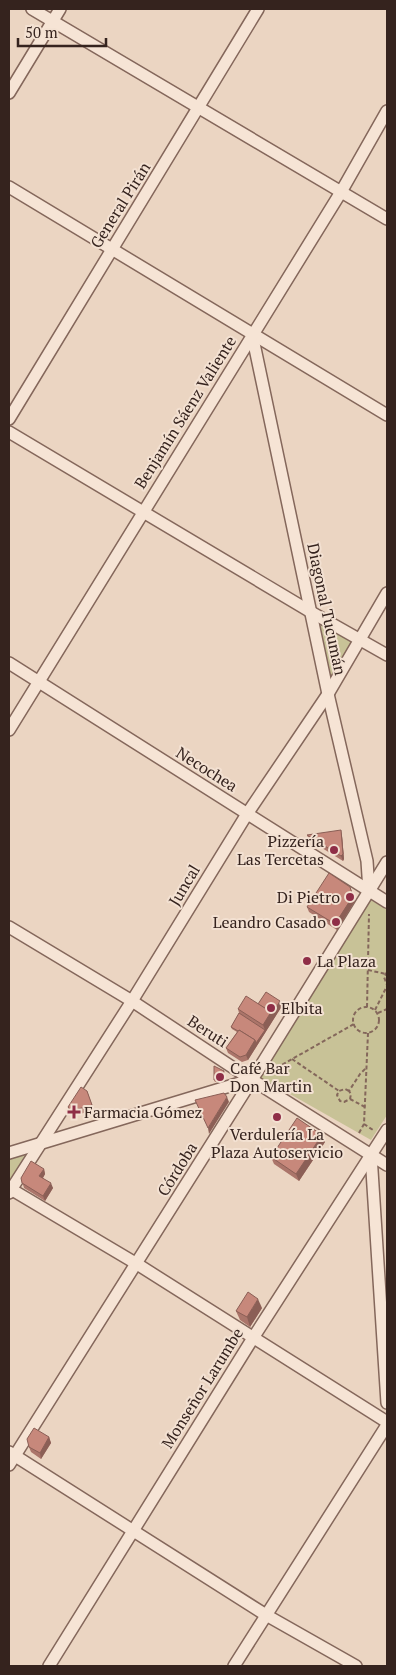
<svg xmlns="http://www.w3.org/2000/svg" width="396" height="1675" font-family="'PT Serif',serif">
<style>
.green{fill:#c8c297}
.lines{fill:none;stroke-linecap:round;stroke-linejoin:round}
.street-casing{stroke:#84675b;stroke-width:14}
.path{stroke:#84675b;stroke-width:2;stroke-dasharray:4 2.5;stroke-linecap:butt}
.street{stroke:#f6e4d5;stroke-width:11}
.wall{fill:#ab756a}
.shaded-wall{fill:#8b5f56}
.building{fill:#c7887b;stroke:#8b5f56}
.poi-dot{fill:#8f2e47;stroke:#f3e1d2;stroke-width:2}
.labels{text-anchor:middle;stroke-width:4;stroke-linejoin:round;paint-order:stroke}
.street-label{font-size:16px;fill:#35231e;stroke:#f3e1d2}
.poi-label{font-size:16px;fill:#35231e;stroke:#f3e1d2;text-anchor:start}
</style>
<rect width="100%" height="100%" fill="#ebd5c2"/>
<g class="green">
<path d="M 311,612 L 360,639 L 328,694 Z"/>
<path d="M 371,900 L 387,910 L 387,1115 L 371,1140 L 260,1077 Z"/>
<path d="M 39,1145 L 9,1188 L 9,1153 Z"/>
</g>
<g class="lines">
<g class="street-casing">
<g id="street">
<path d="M 32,9 L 387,219"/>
<path d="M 9,93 L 60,9"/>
<path d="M 9,187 L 387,415"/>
<path d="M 252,334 L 328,694 L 367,861 L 369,891"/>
<path d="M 9,419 L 258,9"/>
<path d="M 9,432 L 311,612 L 387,655"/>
<path d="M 9,663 L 387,902"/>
<path d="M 9,730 L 341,192 L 387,111"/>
<path d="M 9,927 L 132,1001 L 232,1067 L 387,1165"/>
<path d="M 9,1153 L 253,1079"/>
<path d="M 371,1155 L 387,1403"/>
<path d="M 9,1188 L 137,1264 L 387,1422"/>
<path d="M 9,1193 L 132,1001 L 247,814 L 328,694 L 387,593"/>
<path d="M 9,1452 L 266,1615 L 356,1666"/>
<path d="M 9,1465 L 260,1067 L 387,862"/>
<path d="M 49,1666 L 253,1338 L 387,1130"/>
<path d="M 234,1666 L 387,1425"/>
</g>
</g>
<g class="path">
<path d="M 368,970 L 386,974"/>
<path d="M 387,972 L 384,977 L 387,985"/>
<circle cx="366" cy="1020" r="13"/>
<path d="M 367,1007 L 369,914"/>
<path d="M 375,1010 L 387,986"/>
<path d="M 378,1013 L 387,1009"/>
<path d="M 368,1033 L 364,1124 L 373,1130"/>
<path d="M 292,1059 L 339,1091"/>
<path d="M 271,1071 L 354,1024"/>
<path d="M 349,1091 L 345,1089 L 339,1091 L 337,1095 L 340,1101 L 344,1102 L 350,1099 L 351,1094 L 349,1091 L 360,1074 L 366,1068"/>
<path d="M 350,1099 L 365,1107"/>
<path d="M 359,1133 L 364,1124"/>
</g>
<use href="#street" class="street"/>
</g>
<g class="wall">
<path d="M 307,835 L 342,836 L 344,859 L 343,861 L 309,840 Z"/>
<path d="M 355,901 L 337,930 L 309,912 L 307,907 Z"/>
<path d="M 258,1004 L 282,1006 L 248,1060 L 242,1062 L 228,1053 L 226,1048 L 237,1032 L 232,1029 L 231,1027 L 239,1013 L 238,1009 Z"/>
<path d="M 225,1074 L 224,1080 L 215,1082 L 214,1080 Z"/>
<path d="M 87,1091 L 94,1110 L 73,1116 L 70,1112 L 68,1107 Z"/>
<path d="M 325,1142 L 299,1181 L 274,1164 L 271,1157 Z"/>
<path d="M 44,1169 L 45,1174 L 43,1178 L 53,1188 L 45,1201 L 24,1188 L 21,1178 Z"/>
<path d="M 262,1308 L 250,1327 L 240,1320 L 236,1311 Z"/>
<path d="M 49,1437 L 51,1443 L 41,1459 L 31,1452 L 29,1447 Z"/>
</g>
<g class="shaded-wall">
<path d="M 341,830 L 342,836 L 344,859 L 343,861 L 341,856 Z"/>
<path d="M 350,887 L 355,901 L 337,930 L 335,924 Z"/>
<path d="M 280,1001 L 282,1006 L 248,1060 L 246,1055 L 255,1040 L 265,1030 L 263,1025 L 271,1012 Z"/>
<path d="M 227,1097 L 229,1102 L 209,1134 L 208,1128 Z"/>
<path d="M 322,1135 L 325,1142 L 299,1181 L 296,1174 Z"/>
<path d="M 44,1169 L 45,1174 L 41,1181 L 39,1176 Z"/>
<path d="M 51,1183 L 53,1188 L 45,1201 L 43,1196 Z"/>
<path d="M 258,1299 L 262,1308 L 250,1327 L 247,1317 Z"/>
<path d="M 49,1437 L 51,1443 L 41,1459 L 40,1453 Z"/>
</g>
<g class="building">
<path d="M 341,830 L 343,854 L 341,856 L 307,835 Z"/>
<path d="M 329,873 L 350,887 L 353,896 L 335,924 L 307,907 Z"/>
<path d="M 266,992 L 280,1001 L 272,1014 L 271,1012 L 258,1004 Z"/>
<path d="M 246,996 L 271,1012 L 263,1025 L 238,1009 Z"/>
<path d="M 239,1013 L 265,1030 L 256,1043 L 255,1040 L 239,1030 L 238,1031 L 231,1027 Z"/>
<path d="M 239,1030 L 255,1040 L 246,1055 L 240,1057 L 226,1048 Z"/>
<path d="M 214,1066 L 224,1071 L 223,1077 L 214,1080 Z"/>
<path d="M 81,1087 L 87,1091 L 92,1105 L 71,1111 L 68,1107 Z"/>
<path d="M 224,1093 L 227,1097 L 208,1128 L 195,1100 Z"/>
<path d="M 297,1118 L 322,1135 L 296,1174 L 271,1157 Z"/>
<path d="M 31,1161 L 44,1169 L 39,1176 L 51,1183 L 43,1196 L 22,1183 L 21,1178 Z"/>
<path d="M 248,1292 L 258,1299 L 247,1317 L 236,1311 Z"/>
<path d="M 34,1428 L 49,1437 L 40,1453 L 29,1447 L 27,1439 Z"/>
</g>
<g class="poi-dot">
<circle cx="334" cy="850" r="5"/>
<circle cx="350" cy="897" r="5"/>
<circle cx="336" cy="922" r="5"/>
<circle cx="307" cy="961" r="5"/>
<circle cx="271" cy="1008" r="5"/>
<circle cx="220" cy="1077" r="5"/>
<path d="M71.5 1104.5h5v5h5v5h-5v5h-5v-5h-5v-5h5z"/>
<circle cx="277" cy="1117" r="5"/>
</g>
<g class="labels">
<g class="street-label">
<text transform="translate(120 205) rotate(-58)" y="6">General Pirán</text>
<text transform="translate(185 412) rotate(-58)" y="6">Benjamín Sáenz Valiente</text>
<text transform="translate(327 609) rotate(78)" y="6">Diagonal Tucumán</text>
<text transform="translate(207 769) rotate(32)" y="6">Necochea</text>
<text transform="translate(184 885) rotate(-59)" y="6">Juncal</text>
<text transform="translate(208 1031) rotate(33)" y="6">Beruti</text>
<text transform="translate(177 1169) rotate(-58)" y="6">Córdoba</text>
<text transform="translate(202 1388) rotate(-58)" y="6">Monseñor Larumbe</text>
</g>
<g class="poi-label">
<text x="324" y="847" text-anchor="end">Pizzería<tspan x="324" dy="18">Las Tercetas</tspan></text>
<text x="340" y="903" text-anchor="end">Di Pietro</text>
<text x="326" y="928" text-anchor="end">Leandro Casado</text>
<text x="317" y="967">La Plaza</text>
<text x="281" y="1014">Elbita</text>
<text x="230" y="1074">Café Bar<tspan x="230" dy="18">Don Martin</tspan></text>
<text x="84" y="1118">Farmacia Gómez</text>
<text x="277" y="1140" text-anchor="middle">Verdulería La<tspan x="277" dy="18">Plaza Autoservicio</tspan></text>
</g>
</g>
<rect width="396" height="1675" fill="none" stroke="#35231e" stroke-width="20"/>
<path d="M18 38v8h88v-8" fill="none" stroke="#35231e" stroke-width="2.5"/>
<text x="25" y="38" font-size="15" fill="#35231e" stroke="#f3e1d2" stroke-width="4" paint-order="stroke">50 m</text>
</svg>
